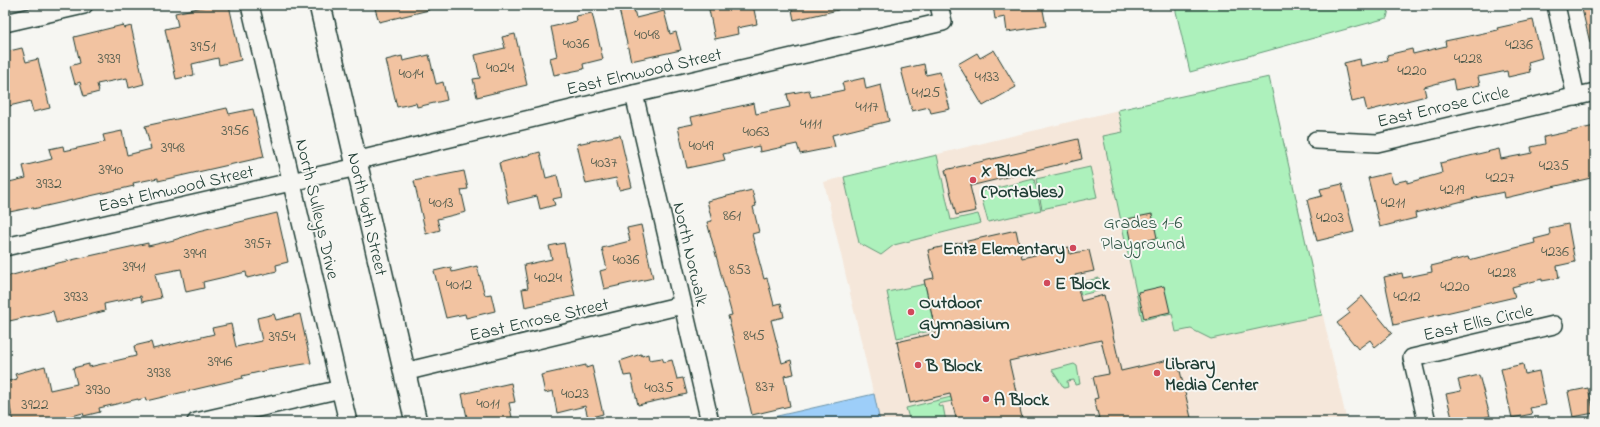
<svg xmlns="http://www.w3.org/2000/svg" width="1600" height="427" font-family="'Indie Flower',sans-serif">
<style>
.built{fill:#f5e7da}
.green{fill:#adf1bc;stroke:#669778}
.water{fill:#9dcef9;stroke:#6b94aa}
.building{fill:#f2c3a1;stroke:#1f3d34}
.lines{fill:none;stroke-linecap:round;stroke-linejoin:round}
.minor-casing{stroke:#1f3d34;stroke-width:20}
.tertiary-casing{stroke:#1f3d34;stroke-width:24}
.minor{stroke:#f6f6f2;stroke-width:17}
.tertiary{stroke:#f6f6f2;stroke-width:21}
.poi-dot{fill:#d1495b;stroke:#f6f6f2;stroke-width:1.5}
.labels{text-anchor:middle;stroke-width:4;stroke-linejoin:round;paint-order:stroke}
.number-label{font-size:16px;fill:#545e4f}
.street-label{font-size:18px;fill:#1f3d34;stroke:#f6f6f2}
.poi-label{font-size:18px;font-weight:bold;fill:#1f3d34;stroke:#f6f6f2;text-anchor:start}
.park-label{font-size:18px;fill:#345848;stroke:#f6f6f2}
</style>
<rect width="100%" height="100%" fill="#f6f6f2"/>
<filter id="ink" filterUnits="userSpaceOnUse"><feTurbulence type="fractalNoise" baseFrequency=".025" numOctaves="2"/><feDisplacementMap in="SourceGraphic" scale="8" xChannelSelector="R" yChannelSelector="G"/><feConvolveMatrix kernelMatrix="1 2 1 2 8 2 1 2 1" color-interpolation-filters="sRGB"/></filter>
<g filter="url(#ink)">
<path class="built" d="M 1269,77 L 1347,422 L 880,422 L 824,182 L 1118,110 Z"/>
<g class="green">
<path d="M 1182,5 L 1390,5 L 1387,18 L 1190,72 L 1175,7 Z"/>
<path d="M 1269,77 L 1322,315 L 1211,339 L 1191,329 L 1176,332 L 1172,313 L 1142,320 L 1103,136 L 1123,132 L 1118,110 Z"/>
<path d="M 937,155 L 951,220 L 978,214 L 981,223 L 894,245 L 881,255 L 859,243 L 844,177 Z"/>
<path d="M 1090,167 L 1097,197 L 1042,209 L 1036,179 Z"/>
<path d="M 1034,179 L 1041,210 L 988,222 L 980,192 Z"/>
<path d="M 1099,278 L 1102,290 L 1081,295 L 1078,283 Z"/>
<path d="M 925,284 L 935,330 L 897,338 L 887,292 Z"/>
<path d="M 1074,364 L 1077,366 L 1080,384 L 1075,385 L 1074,380 L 1067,381 L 1068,387 L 1064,388 L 1052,370 Z"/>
<path d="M 951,397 L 952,401 L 938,404 L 939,407 L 943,406 L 946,422 L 910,422 L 906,408 Z"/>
</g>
<path class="water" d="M 874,394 L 880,422 L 751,422 Z"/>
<g class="building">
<path d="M 212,5 L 229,5 L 241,60 L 219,65 L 218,58 L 192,64 L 194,75 L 176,79 L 165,29 L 178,26 L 175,13 Z"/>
<path d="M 374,5 L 429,5 L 429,10 L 379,22 Z"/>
<path d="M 633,5 L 636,18 L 664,11 L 670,34 L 676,32 L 681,50 L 631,61 L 619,9 Z"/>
<path d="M 708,5 L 753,5 L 757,24 L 737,28 L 738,34 L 715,39 Z"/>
<path d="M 791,5 L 838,5 L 838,10 L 794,20 Z"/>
<path d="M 993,5 L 1042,5 L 1046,26 L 1007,32 L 1005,17 L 995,19 Z"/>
<path d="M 1595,6 L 1595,43 L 1590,43 L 1582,9 Z"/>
<path d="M 592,13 L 603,59 L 583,64 L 584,69 L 554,75 L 550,58 L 557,56 L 551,27 L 577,21 L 576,16 Z"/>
<path d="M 1533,20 L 1542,58 L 1528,62 L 1530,72 L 1508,77 L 1507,71 L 1478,77 L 1480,85 L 1455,90 L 1453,79 L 1424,87 L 1426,96 L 1367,111 L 1364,99 L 1352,102 L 1344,63 L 1360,59 L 1361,66 L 1388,60 L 1387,55 L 1412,49 L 1413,54 L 1446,46 L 1445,41 L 1498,30 L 1497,28 Z"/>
<path d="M 123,25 L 124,28 L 131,26 L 144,84 L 129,88 L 127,78 L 97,84 L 99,92 L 84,96 L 80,82 L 75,84 L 70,66 L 80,63 L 74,37 Z"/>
<path d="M 515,34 L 527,85 L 477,97 L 473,79 L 480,78 L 475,55 L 505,48 L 502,37 Z"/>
<path d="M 22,48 L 26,62 L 38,59 L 50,108 L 33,112 L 30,101 L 5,107 L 5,52 Z"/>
<path d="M 994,50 L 1016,87 L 983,106 L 958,64 L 977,53 L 980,58 Z"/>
<path d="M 429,55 L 436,84 L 443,82 L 447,100 L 417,107 L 416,103 L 397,107 L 386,60 L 402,56 L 403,61 Z"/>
<path d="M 924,64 L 926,75 L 940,72 L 950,109 L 931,113 L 929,107 L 912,111 L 901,69 Z"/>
<path d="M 864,78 L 866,89 L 881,85 L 889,121 L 832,135 L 835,147 L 800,154 L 797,144 L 760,152 L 759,146 L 723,154 L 725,160 L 687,168 L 678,127 L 693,124 L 691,117 L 754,103 L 756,114 L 790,107 L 787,94 L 809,90 L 811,97 L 844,90 L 842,83 Z"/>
<path d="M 227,108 L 229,114 L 253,109 L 264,157 L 158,181 L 158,178 L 133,183 L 134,186 L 33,209 L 33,207 L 5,213 L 5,183 L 26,178 L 23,166 L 52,159 L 49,149 L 63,146 L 64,151 L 105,142 L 103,135 L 122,131 L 127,155 L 151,149 L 145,126 Z"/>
<path d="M 1595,126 L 1595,177 L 1505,198 L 1504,192 L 1475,198 L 1415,213 L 1416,218 L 1380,227 L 1368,178 L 1390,173 L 1393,183 L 1407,180 L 1407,183 L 1442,173 L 1440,163 L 1499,149 L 1501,159 L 1532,153 L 1531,147 L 1545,144 L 1544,137 Z"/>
<path d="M 620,135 L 632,187 L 619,190 L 616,178 L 586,184 L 577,144 Z"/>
<path d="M 1078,139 L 1082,159 L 970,186 L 976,211 L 956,215 L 945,170 Z"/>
<path d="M 540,152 L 546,178 L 557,175 L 562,197 L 553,199 L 555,205 L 540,209 L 537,196 L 508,203 L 499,163 Z"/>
<path d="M 464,171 L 468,189 L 461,190 L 466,212 L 437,219 L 440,230 L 426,234 L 414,181 Z"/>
<path d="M 1342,184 L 1354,232 L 1317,241 L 1307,200 L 1322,196 L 1320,189 Z"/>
<path d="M 752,190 L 756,206 L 753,207 L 759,232 L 752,234 L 764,279 L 767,278 L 774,305 L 781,303 L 784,317 L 771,320 L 782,363 L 791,360 L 794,374 L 784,376 L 790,406 L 752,415 L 728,316 L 732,315 L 707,222 L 712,221 L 707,201 Z"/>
<path d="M 277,213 L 288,262 L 276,265 L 277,271 L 247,278 L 246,272 L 203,282 L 204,288 L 186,292 L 181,269 L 155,274 L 161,298 L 142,302 L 141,296 L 104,304 L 105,311 L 56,323 L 53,311 L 5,322 L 5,277 L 58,263 L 148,243 L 148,246 L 174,240 L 198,232 Z"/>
<path d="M 1152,214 L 1157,238 L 1132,244 L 1127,219 Z"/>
<path d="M 1568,224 L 1575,262 L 1557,266 L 1559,278 L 1542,281 L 1542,279 L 1512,287 L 1515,297 L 1394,325 L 1384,277 L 1402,273 L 1403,278 L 1432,272 L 1431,266 L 1468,257 L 1469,260 L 1535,243 L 1534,239 L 1550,235 L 1549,228 Z"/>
<path d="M 641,225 L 653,278 L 604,289 L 600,271 L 607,269 L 602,248 L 630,241 L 627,228 Z"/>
<path d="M 1016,230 L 1022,258 L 1069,247 L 1070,254 L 1089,250 L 1094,271 L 1075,275 L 1081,301 L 1104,295 L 1121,371 L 1177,358 L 1192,422 L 1100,422 L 1094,399 L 1098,398 L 1093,377 L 1109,374 L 1101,340 L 1009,361 L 1023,422 L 957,422 L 950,394 L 910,403 L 897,342 L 936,333 L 924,280 L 934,278 L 928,250 Z"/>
<path d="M 564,243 L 575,296 L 525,307 L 522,289 L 528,288 L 524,265 L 552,259 L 549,246 Z"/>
<path d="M 477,266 L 485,295 L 491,294 L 495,311 L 466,318 L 465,314 L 446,318 L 434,271 L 451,267 L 452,272 Z"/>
<path d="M 1164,286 L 1170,312 L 1144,318 L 1138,292 Z"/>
<path d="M 1362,296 L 1392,333 L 1375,347 L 1370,340 L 1358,349 L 1337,323 L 1350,313 L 1347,309 Z"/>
<path d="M 274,314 L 276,320 L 300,314 L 311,363 L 268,370 L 242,376 L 243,378 L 146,401 L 145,398 L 138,400 L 138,399 L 99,408 L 100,412 L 84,416 L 83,413 L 50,422 L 13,422 L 5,382 L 17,379 L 15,374 L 45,366 L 50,390 L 77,384 L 73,368 L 89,364 L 89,367 L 136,356 L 134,346 L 151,342 L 153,349 L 214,334 L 212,328 L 231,324 L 236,347 L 262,341 L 257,318 Z"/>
<path d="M 641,354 L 642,356 L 648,354 L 649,360 L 662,358 L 664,362 L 672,360 L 677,379 L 683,378 L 687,394 L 638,405 L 631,375 L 624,376 L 620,361 Z"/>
<path d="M 1523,364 L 1525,374 L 1539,371 L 1546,405 L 1530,408 L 1532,414 L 1512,418 L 1501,369 Z"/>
<path d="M 586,365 L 586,368 L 592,366 L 603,414 L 588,418 L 585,406 L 557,413 L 553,391 L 545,393 L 541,375 Z"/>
<path d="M 1479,375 L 1490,416 L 1468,422 L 1453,422 L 1446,394 L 1461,391 L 1458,380 Z"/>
<path d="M 511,383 L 515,402 L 509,403 L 513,422 L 468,422 L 462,394 Z"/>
<path d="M 1588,388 L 1594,413 L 1573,417 L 1568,392 Z"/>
</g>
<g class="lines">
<g class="minor-casing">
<g id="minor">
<path d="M 250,5 L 348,422"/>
<path d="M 1556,5 L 1576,97"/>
<path d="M 5,23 L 84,5"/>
<path d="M 634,94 L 710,422"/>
<path d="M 1316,140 L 1377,143 L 1595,92"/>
<path d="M 355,161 L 634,94 L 943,22 L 939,5"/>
<path d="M 5,247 L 357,167"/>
<path d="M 404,372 L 682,305"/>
<path d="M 196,422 L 341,389"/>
<path d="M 1427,422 L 1412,358 L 1554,325"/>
</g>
</g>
<g class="tertiary-casing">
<path id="tertiary" d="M 320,5 L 416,422"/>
</g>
<use href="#minor" class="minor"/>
<use href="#tertiary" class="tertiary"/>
</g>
</g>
<g class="poi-dot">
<circle cx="973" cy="180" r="4"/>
<circle cx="1073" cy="248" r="4"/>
<circle cx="1047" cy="283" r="4"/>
<circle cx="911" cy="312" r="4"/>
<circle cx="918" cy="365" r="4"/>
<circle cx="1157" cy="373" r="4"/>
<circle cx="986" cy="399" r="4"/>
</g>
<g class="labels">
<g class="number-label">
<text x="647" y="39">4048</text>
<text x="576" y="48">4036</text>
<text x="1519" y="49">4236</text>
<text x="203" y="51">3951</text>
<text x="109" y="63">3939</text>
<text x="1468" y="63">4228</text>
<text x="500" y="72">4024</text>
<text x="1412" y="75">4220</text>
<text x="411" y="78">4014</text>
<text x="987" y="81">4133</text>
<text x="926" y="97">4125</text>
<text x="867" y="111">4117</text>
<text x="811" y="128">4111</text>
<text x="235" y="135">3956</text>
<text x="756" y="136">4063</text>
<text x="701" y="150">4049</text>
<text x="173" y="152">3948</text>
<text x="604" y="167">4037</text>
<text x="1554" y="170">4235</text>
<text x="111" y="174">3940</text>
<text x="1500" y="182">4227</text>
<text x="49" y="188">3932</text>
<text x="1452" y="194">4219</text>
<text x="441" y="207">4013</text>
<text x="1393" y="207">4211</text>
<text x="732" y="220">861</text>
<text x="1330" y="222">4203</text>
<text x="258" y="248">3957</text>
<text x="1555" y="256">4236</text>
<text x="195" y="258">3949</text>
<text x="626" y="264">4036</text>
<text x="134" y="271">3941</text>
<text x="740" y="274">853</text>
<text x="1502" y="277">4228</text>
<text x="548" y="282">4024</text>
<text x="459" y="289">4012</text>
<text x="1455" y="291">4220</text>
<text x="76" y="301">3933</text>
<text x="1407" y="301">4212</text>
<text x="754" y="340">845</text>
<text x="282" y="341">3954</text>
<text x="220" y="366">3946</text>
<text x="159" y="377">3938</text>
<text x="765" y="391">837</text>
<text x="659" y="392">4035</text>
<text x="98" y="394">3930</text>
<text x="575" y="398">4023</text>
<text x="488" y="408">4011</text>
<text x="35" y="409">3922</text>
</g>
<g class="street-label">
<text transform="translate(644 71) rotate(-13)" y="6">East Elmwood Street</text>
<text transform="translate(1443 106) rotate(-13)" y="6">East Enrose Circle</text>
<text transform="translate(176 188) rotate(-13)" y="6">East Elmwood Street</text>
<text transform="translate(318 209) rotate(77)" y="6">North Sulleys Drive</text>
<text transform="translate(368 214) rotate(77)" y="6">North 40th Street</text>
<text transform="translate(691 254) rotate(77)" y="6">North Norwalk</text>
<text transform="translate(539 319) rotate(-13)" y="6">East Enrose Street</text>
<text transform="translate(1478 322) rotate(-13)" y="6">East Ellis Circle</text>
</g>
<g class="poi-label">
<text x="981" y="176">X Block<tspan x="981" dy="21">(Portables)</tspan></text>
<text x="1065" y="254" text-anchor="end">Entz Elementary</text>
<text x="1055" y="289">E Block</text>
<text x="919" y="308">Outdoor<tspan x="919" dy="21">Gymnasium</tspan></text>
<text x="1165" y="369">Library<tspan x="1165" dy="21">Media Center</tspan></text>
<text x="926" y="371">B Block</text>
<text x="994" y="405">A Block</text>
</g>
<g class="park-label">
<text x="1143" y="228">Grades 1-6<tspan x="1143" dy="21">Playground</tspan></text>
</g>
</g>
<rect width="1600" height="427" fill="none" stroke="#f6f6f2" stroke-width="20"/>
<rect x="10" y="10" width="1580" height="407" fill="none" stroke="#1f3d34" stroke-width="1.5" filter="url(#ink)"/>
</svg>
